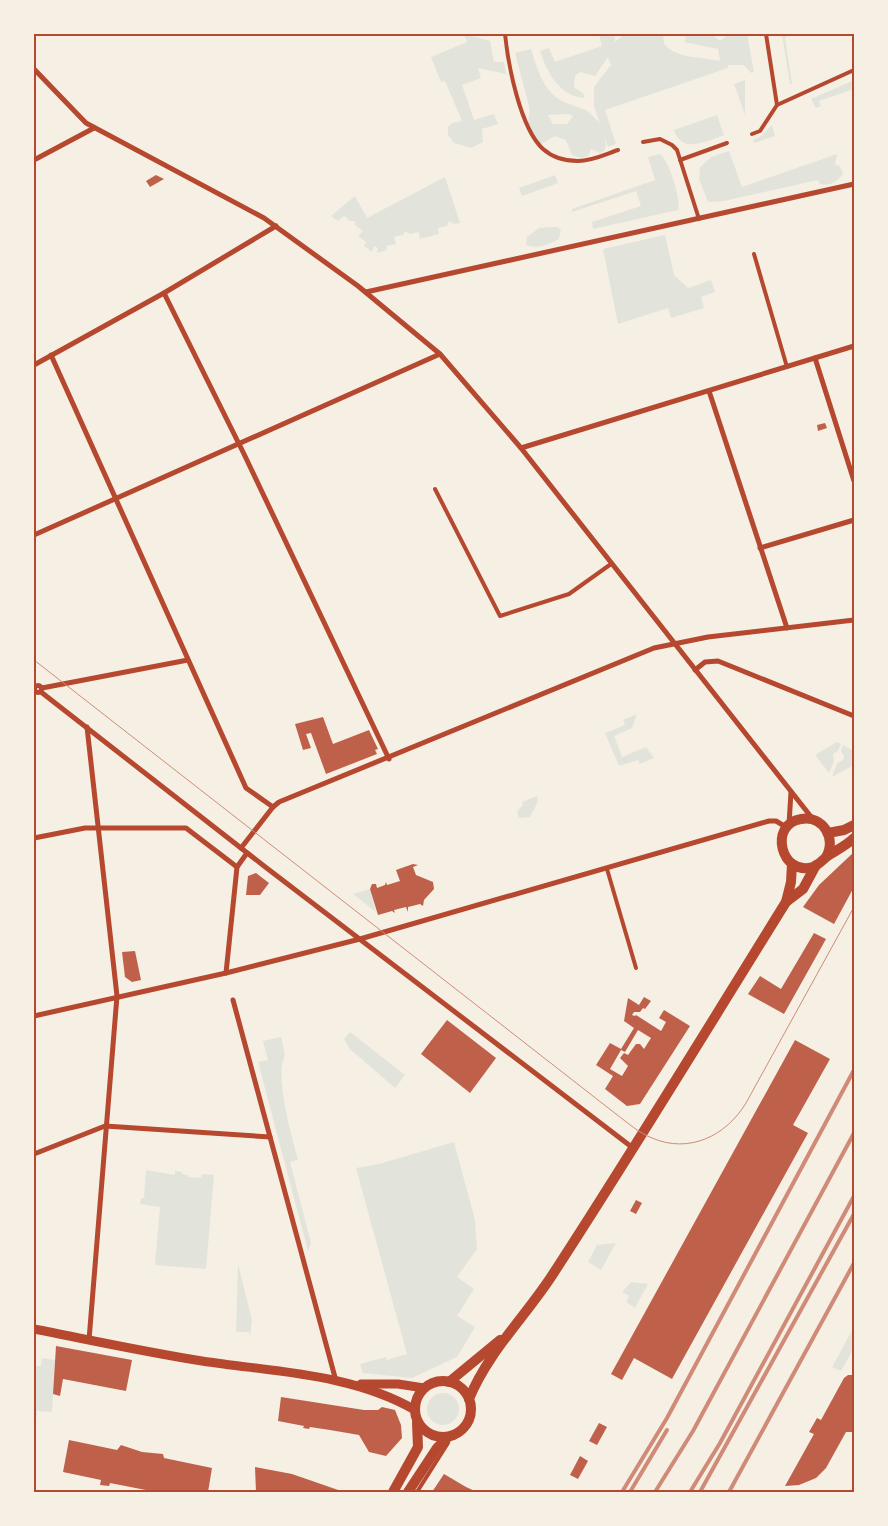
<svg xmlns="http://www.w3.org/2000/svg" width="888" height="1526" font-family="Rubik,sans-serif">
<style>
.green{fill:#e2e4dc;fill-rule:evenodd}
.building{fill:#bf614a;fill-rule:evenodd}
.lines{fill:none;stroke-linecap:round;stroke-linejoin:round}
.path{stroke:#b5482f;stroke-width:2.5}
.service{stroke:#b5482f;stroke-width:4}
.minor{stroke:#b5482f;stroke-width:5}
.tertiary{stroke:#b5482f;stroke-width:9}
.secondary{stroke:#b5482f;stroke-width:10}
.tram{stroke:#cf8b77;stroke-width:1}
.rail{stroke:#cf8b77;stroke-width:4}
.neatline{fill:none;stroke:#b5482f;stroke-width:2}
</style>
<rect width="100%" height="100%" fill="#f6efe4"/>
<g class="green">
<path d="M 464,34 L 490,41 L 494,62 L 504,62 L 506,74 L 478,68 L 481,78 L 462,85 L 474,120 L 494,114 L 498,124 L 482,129 L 483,142 L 471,148 L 454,143 L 448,135 L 448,127 L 452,123 L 462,121 L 445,81 L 441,82 L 431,57 L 467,42 Z"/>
<path d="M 599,34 L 614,34 L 615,42 L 625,34 L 663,34 C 664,37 663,43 665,45 C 677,59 704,57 720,61 L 718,49 L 684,42 L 687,34 L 711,34 L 720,41 L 729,34 L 747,34 L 754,72 L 751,73 L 744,65 L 728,65 L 728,68 L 605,110 L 616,144 L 608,147 L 604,135 L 606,145 L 604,151 L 600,153 L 591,149 L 588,156 L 582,158 L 572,155 L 566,140 L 555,136 L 541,144 L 534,141 L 527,128 L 530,110 L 515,53 L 531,49 C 537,68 543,91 562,101 C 583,111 584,104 600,124 L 594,106 L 594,87 L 611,65 L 608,57 L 595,76 L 580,72 L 575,76 L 574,87 L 584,94 L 584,98 C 559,96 547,72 540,51 L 549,48 L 555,62 L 602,46 ZM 569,114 L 573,116 L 567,124 L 553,124 L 548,115 Z"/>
<path d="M 782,34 L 789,34 L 785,38 L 792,84 L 790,84 Z"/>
<path d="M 745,80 L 745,115 L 734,84 Z"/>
<path d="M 854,80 L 854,89 L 819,101 L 821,106 L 816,108 L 811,99 Z"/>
<path d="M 717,115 L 724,135 C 707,141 682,155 674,130 Z"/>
<path d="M 772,125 L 775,136 L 754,143 L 753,140 L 761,136 Z"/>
<path d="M 729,151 L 742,187 L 837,154 L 835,165 L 840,166 L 843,173 C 838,182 830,186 820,184 L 818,180 L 724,201 L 708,202 L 699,179 L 700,167 L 711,157 Z"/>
<path d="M 660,154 C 668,158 682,201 678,210 L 593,229 L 592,222 L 641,206 L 636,191 L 572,212 L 572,209 L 655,180 L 648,157 Z"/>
<path d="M 555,175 L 558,183 L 522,196 L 519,188 Z"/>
<path d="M 445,177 L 460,223 L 454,224 L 449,221 L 447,226 L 438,228 L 439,234 L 420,239 L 419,232 L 410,234 L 405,231 L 403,235 L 394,237 L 396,244 L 386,246 L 387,250 L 377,253 L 378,248 L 374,246 L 372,252 L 364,246 L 366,242 L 358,236 L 363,231 L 355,225 L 355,221 L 350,221 L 344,216 L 338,221 L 331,216 L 355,196 L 367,218 Z"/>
<path d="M 550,227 L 557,227 L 561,230 L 559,239 C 549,245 537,249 526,245 L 527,237 L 539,228 Z"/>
<path d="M 665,235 L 674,275 L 688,288 L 711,280 L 715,292 L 701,297 L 704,308 L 671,318 L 668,308 L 618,324 L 603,249 Z"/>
<path d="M 637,714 L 632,728 L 614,736 L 622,757 L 646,747 L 654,758 L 640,764 L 638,760 L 619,766 L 605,733 L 625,725 L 623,720 Z"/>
<path d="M 837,742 L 841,744 L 838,751 L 833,754 L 834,762 L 829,773 L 815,755 Z"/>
<path d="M 843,745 L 854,751 L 854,765 L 832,777 L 837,763 L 843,760 L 844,756 L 841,751 Z"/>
<path d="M 537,796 L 538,801 L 530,817 L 519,818 L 517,811 L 523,805 L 522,802 Z"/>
<path d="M 370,889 L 376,912 L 353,894 Z"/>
<path d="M 350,1032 L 405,1075 L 395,1088 L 350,1049 L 344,1039 Z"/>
<path d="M 281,1037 L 285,1055 C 274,1075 292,1137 298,1160 L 290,1162 L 311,1243 L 308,1251 L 258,1062 L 268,1060 L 263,1041 Z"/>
<path d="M 454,1142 L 475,1220 L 477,1249 L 457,1277 L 474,1289 L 457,1316 L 475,1327 L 457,1357 L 412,1378 L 363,1373 L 360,1364 L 386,1357 L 386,1360 L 407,1354 L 356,1168 L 379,1164 Z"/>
<path d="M 146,1170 L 175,1175 L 175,1171 L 182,1172 L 182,1174 L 188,1175 L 188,1177 L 201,1178 L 202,1174 L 214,1175 L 206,1269 L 155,1265 L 160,1207 L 140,1204 L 141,1198 L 144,1198 Z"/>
<path d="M 616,1243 L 601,1270 L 588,1262 L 597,1245 Z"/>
<path d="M 238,1264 L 252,1320 L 250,1338 L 249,1332 L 236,1332 Z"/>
<path d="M 631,1282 L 648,1284 L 635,1308 L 626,1302 L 629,1296 L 622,1292 Z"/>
<path d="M 854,1327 L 854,1348 L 841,1371 L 832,1367 Z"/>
<path d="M 42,1358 L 55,1360 L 52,1412 L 37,1411 L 34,1449 L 34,1366 L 41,1366 Z"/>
<circle cx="443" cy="1409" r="16"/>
</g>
<g class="building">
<path d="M 156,175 L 164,179 L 150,187 L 146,181 Z"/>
<path d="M 825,423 L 827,428 L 818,431 L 817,425 Z"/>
<path d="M 323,717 L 333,744 L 369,730 L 378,749 L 375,750 L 377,754 L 326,774 L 311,733 L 306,734 L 311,748 L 303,750 L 295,724 Z"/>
<path d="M 854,852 L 854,887 L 834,924 L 803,907 L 819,885 Z"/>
<path d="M 413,864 L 418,865 L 413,867 L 416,875 L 433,882 L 434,889 L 424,900 L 423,906 L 420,904 L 408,907 L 408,912 L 406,907 L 394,910 L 395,913 L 392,911 L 378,915 L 370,889 L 372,884 L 376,884 L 377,888 L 385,885 L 386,882 L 387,885 L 400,881 L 396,870 Z"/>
<path d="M 256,873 L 269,883 L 260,895 L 246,895 L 248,876 Z"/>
<path d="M 814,933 L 826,939 L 784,1014 L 748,994 L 760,976 L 781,989 Z"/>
<path d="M 135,951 L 141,980 L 132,982 L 125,977 L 122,952 Z"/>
<path d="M 644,997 L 651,1001 L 645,1009 L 643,1008 L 640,1012 L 634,1012 L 632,1015 L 635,1016 L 636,1015 L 661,1031 L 666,1022 L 659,1018 L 664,1010 L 690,1026 L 640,1104 L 627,1106 L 605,1089 L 613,1076 L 596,1065 L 610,1043 L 621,1049 L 634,1028 L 624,1021 L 628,998 L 639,1005 ZM 638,1030 L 651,1038 L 644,1049 L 640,1044 L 636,1044 L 628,1055 L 624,1053 L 620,1058 L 628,1066 L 622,1076 L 610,1069 L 621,1050 L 625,1052 Z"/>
<path d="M 447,1020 L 496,1058 L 470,1093 L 421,1054 Z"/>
<path d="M 795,1040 L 830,1059 L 793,1125 L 808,1133 L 672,1379 L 634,1358 L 622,1380 L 611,1374 Z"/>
<path d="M 636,1200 L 642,1203 L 636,1214 L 630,1211 Z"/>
<path d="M 56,1346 L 132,1360 L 126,1391 L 63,1379 L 60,1396 L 53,1394 Z"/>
<path d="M 848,1375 L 854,1375 L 854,1432 L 846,1432 L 826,1468 L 816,1478 L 799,1485 L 785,1486 L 814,1434 L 809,1432 L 817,1418 L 821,1420 L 844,1378 Z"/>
<path d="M 281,1397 L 364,1410 L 378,1410 L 382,1407 L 395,1410 L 401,1425 L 402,1438 L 386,1456 L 369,1452 L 359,1435 L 330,1430 L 310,1427 L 309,1429 L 303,1428 L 304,1426 L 278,1421 Z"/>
<path d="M 599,1423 L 607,1427 L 597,1445 L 589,1441 Z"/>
<path d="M 69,1440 L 117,1450 L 121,1445 L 142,1452 L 163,1454 L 164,1458 L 212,1468 L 208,1492 L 156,1492 L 110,1483 L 109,1486 L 100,1485 L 101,1480 L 63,1472 Z"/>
<path d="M 580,1456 L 588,1461 L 578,1479 L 570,1475 Z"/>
<path d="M 255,1467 L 292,1474 L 344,1492 L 256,1492 Z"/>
<path d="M 444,1474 L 466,1487 L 477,1492 L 432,1492 Z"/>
</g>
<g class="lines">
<path class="path" d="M 459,1436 L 464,1428"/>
<g class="service">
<path d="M 505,34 C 508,64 520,128 543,149 C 552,157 565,161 578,161 C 592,161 606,154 618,150"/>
<path d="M 777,105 L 854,70"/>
<path d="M 752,134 L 760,131 L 777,105 L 766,34"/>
<path d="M 643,142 L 660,139 L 672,145 L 677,150 L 699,219"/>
<path d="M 680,160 L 727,143"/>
<path d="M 754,254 L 787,367"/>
<path d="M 435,489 L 500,616 L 569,594 L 611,564"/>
<path d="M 607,869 L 636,968"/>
<path d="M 417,1492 L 448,1443"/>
</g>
<g class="minor">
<path d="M 34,69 L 86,123 L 264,218 L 358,286 L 440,354 L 521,448 L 812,818"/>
<path d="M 34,160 L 94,128"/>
<path d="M 366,292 L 854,184"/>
<path d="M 164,293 L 244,454 L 389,759"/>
<path d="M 51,355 L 246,788 L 273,807"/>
<path d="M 815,358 L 854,481"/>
<path d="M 34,365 L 164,293 L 276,226"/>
<path d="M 709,391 L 787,628"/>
<path d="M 521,448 L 854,346"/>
<path d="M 34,535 L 440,354"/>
<path d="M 760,548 L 854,520"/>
<path d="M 695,670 L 705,662 L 718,661 L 854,716"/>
<circle cx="38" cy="689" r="3.5"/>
<path d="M 42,688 L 188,660"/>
<path d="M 41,692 L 264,866 L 633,1148"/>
<path d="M 87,727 L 117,996 L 89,1340"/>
<path d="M 789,824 L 791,792"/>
<path d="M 34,838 L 85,828 L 186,828 L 237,867"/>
<path d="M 241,848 L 273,807 L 279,802 L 654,648 L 708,637 L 854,620"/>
<path d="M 226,973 L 237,867 L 247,853"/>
<path d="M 233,1000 L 336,1381"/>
<path d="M 34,1016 L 226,973 L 360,939 L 769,821 L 776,821 L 786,827"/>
<path d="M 34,1154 L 105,1126 L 270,1137"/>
</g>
<g class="tertiary">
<path d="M 34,1329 C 90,1340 145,1352 202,1361 C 273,1372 351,1373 415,1410"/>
<path d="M 361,1384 L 398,1384 L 424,1388"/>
</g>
<g class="secondary">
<path d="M 828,833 L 844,830 L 854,825"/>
<path d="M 826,857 C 837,839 823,815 801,819 C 768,824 781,877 813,867 C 820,864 823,859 829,855 C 837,850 847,845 854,838"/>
<path d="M 786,902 L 803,889 L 816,865"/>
<circle cx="443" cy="1409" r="28"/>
<path d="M 449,1382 L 500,1340"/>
<path d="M 469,1399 C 488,1352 526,1316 553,1274 C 633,1151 709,1026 786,902 L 791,882 L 792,864"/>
<path d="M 393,1492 L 418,1447 L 417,1423"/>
<path d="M 408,1492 L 437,1448 L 448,1437"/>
</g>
<path class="tram" d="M 34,660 L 616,1114 C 628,1123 639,1133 652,1138 C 689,1154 726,1136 746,1103 L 854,907"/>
<g class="rail">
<path d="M 622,1492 L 667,1418 L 854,1070"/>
<path d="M 630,1492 L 667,1430"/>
<path d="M 655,1492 L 693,1431 L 854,1133"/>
<path d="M 690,1492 L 720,1443 L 854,1196"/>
<path d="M 700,1492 L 854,1214"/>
<path d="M 729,1492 L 854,1263"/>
</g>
</g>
<rect width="888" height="1526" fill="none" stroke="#f6efe4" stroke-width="70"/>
<rect x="35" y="35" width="818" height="1456" class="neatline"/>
</svg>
